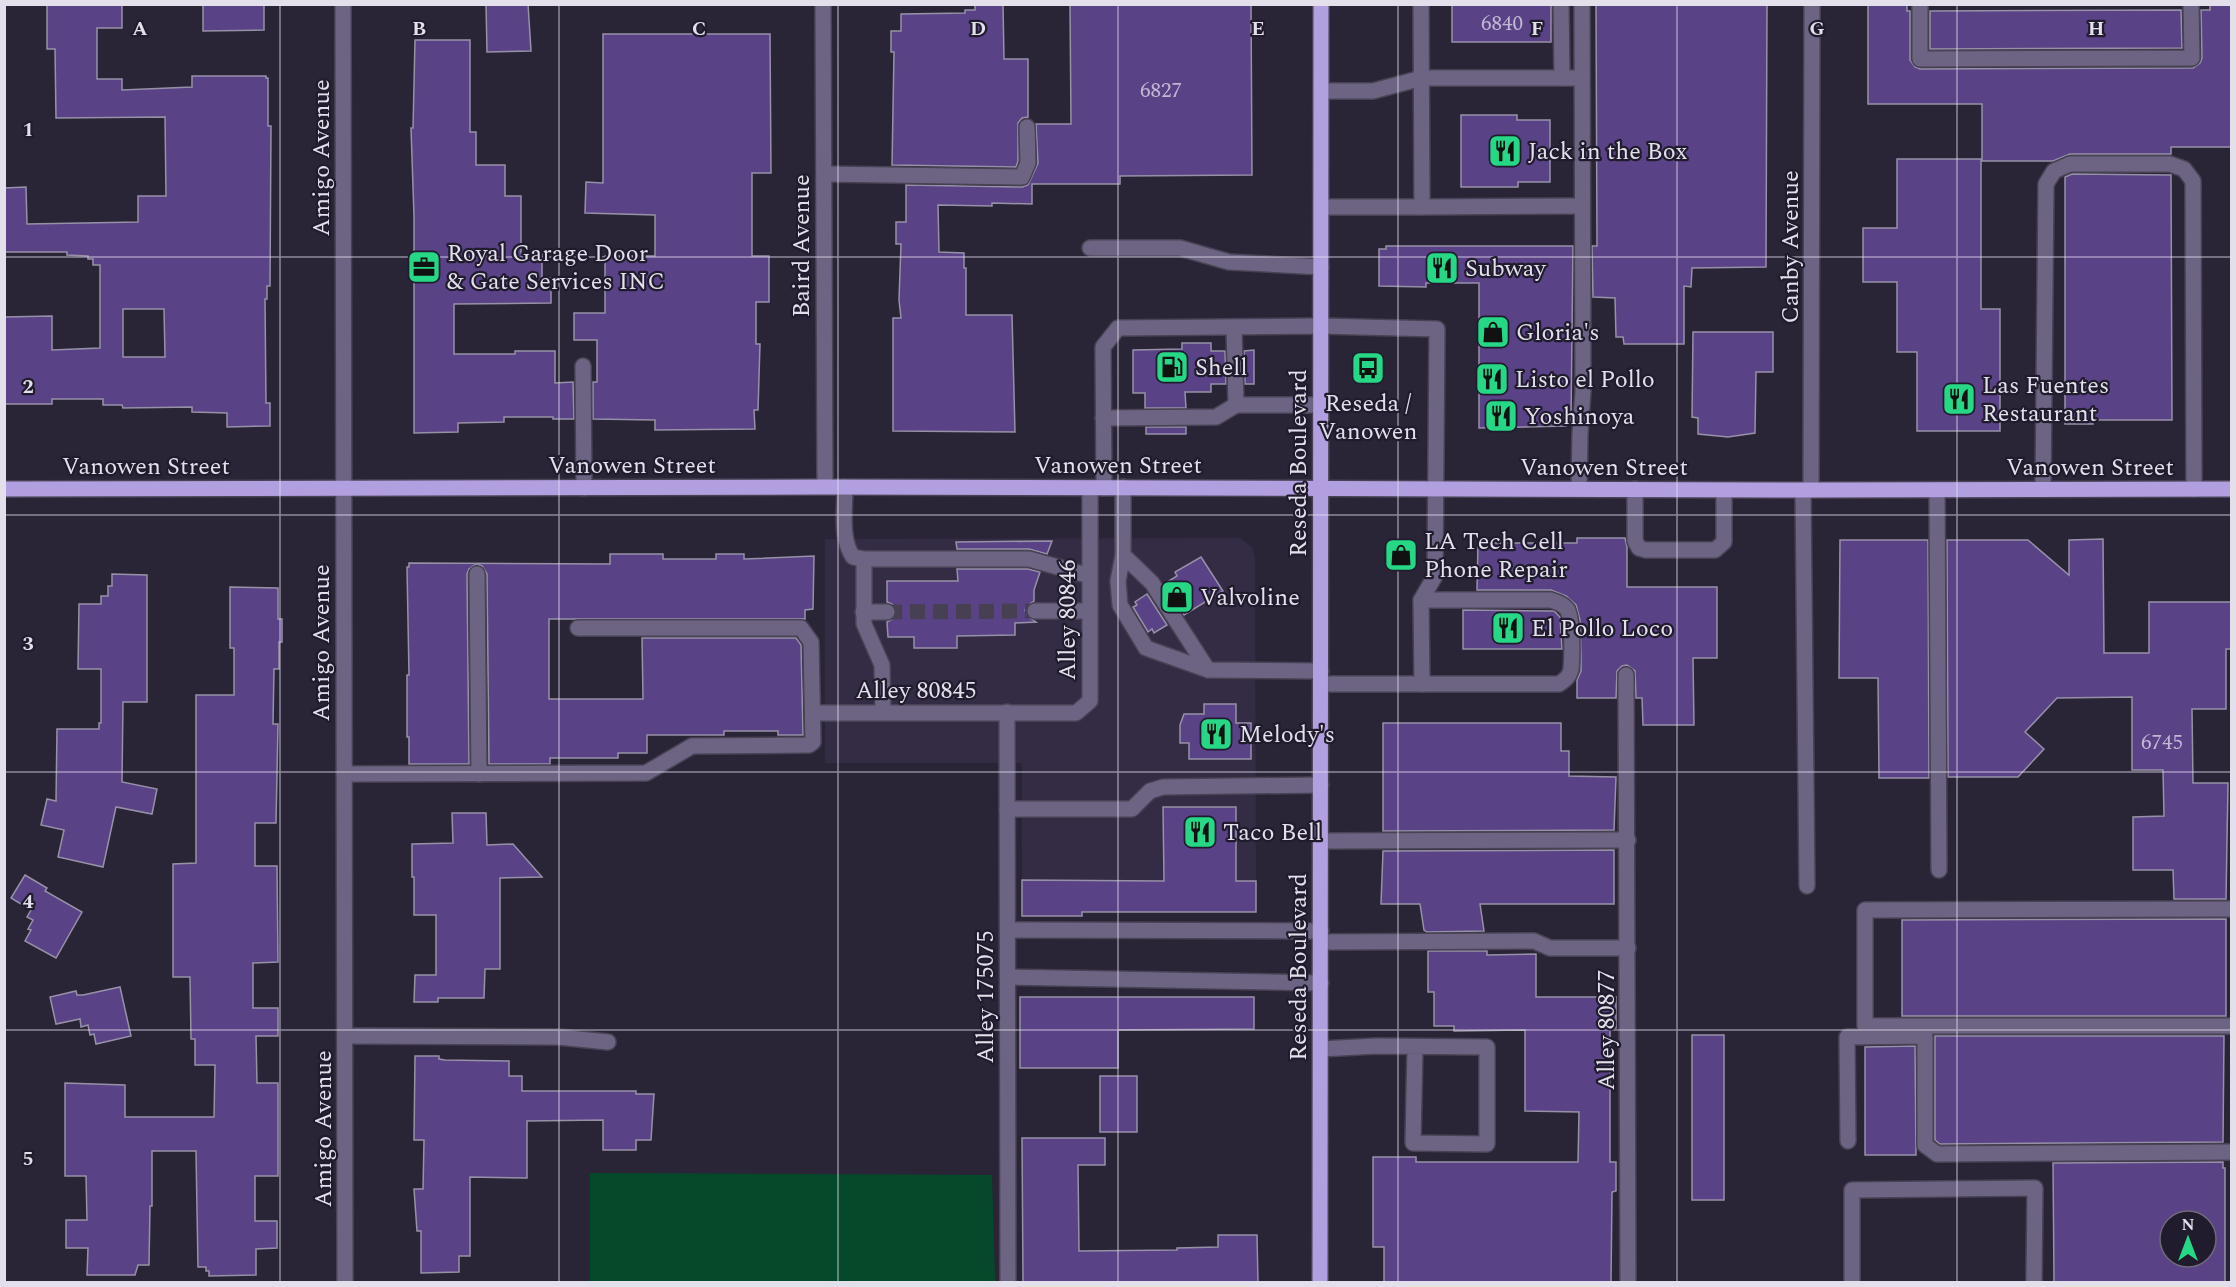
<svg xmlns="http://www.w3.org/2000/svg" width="2236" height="1287" font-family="Spectral,serif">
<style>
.built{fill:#342c44}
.green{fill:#044a2a}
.building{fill:#5a4287;stroke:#9791a8;stroke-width:1.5;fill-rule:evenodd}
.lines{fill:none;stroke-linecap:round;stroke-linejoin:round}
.minor-tunnel{stroke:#464052;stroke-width:15;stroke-dasharray:15 8;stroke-linecap:butt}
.minor-casing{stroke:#484254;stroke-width:18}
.major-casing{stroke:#484254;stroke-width:18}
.minor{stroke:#6d6483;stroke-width:15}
.major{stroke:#b29fe0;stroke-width:15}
.grid{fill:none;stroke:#e3e0ec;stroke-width:1.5;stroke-opacity:0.55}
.labels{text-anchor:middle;stroke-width:4.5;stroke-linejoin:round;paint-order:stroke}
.number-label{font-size:21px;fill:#c1b8d3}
.poi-label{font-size:24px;fill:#e3e0ec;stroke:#201b2d;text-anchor:start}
.street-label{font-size:24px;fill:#e3e0ec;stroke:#201b2d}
.grid-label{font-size:20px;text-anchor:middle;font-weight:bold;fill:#e3e0ec;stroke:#201b2d;stroke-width:4.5;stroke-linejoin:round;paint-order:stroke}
</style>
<rect width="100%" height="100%" fill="#2a2437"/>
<path class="built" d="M 1240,538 L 1252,547 L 1255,558 L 1256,881 L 1022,880 L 1022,763 L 825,763 L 825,539 Z"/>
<path class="green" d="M 590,1173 L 992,1175 L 995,1282 L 590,1282 Z"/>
<g class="building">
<path d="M 47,4 L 122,4 L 122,28 L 97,28 L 97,79 L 122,79 L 122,90 L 192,87 L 192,76 L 266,76 L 266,78 L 268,78 L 268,126 L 271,126 L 270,286 L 267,286 L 267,299 L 265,299 L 266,403 L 270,403 L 270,426 L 227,427 L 227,413 L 192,412 L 192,407 L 123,408 L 122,405 L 103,405 L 103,399 L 52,399 L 52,404 L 4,404 L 4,317 L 52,316 L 52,350 L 100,348 L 100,265 L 93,265 L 93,259 L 88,259 L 88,256 L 67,255 L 67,252 L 4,252 L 4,188 L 26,187 L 27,224 L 138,222 L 138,196 L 166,196 L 165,117 L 56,118 L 55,49 L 47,49 ZM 123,309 L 164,309 L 165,357 L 123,357 Z"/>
<path d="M 203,4 L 264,4 L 264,30 L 203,31 Z"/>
<path d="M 486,4 L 528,4 L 531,51 L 487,52 Z"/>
<path d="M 975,4 L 1003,4 L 1004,59 L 1028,59 L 1028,117 L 1022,118 L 1018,123 L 1018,161 L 1016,167 L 892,165 L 894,52 L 891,52 L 891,31 L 901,31 L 901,14 L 965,13 L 965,10 L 975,10 Z"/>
<path d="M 1070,4 L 1251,4 L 1252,175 L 1120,176 L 1120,184 L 1032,184 L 1032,204 L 992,203 L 992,206 L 938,205 L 939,252 L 964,253 L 964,268 L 966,268 L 966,315 L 1012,315 L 1015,432 L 893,431 L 893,318 L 901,318 L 899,300 L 901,244 L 896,244 L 896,222 L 906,222 L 906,185 L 1022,187 L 1028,185 L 1038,163 L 1036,124 L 1071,124 Z"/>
<rect x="1452" y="4" width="99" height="38"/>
<path d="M 1596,4 L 1767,4 L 1766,267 L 1692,268 L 1691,287 L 1684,286 L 1684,344 L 1624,344 L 1623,337 L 1616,337 L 1615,298 L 1593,297 L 1592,246 L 1597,246 Z"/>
<path d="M 1868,4 L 1907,4 L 1907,11 L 1910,11 L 1910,60 L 1915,67 L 1920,69 L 2193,68 L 2200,63 L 2202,58 L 2201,10 L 2210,10 L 2210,4 L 2232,4 L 2232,147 L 2171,147 L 2171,154 L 2070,154 L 2053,161 L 1982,161 L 1982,104 L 1868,104 Z"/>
<path d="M 2181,10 L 2182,48 L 1930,49 L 1930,11 Z"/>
<path d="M 603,34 L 770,34 L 771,173 L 752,173 L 752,256 L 769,256 L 769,302 L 756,302 L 756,344 L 760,344 L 758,410 L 754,410 L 755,429 L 655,430 L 655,420 L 593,419 L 593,382 L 597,382 L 597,340 L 574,340 L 574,313 L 605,313 L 605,256 L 655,256 L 655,215 L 585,213 L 586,182 L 603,183 Z"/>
<path d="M 415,40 L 470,40 L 470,132 L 476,132 L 476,165 L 505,165 L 505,196 L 521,196 L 521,253 L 542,254 L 542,278 L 551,278 L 551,303 L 454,304 L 454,354 L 515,354 L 515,351 L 555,351 L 555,383 L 573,382 L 574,419 L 553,419 L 553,417 L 504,417 L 504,422 L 458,423 L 458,432 L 414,433 L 414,216 L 411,128 L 413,128 Z"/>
<path d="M 1461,115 L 1517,115 L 1517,120 L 1550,120 L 1550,182 L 1518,182 L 1518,187 L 1461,187 Z"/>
<path d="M 1897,159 L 1981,159 L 1981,309 L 2000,309 L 2000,431 L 1917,431 L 1917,352 L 1897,352 L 1897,282 L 1863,282 L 1863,228 L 1897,228 Z"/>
<path d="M 2072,174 L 2171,175 L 2172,420 L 2093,420 L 2093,424 L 2065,424 L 2065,177 Z"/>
<path d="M 1386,246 L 1573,246 L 1571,421 L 1566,422 L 1566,426 L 1479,428 L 1479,283 L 1426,283 L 1426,287 L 1379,286 L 1379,249 L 1386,249 Z"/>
<path d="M 1693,332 L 1773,332 L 1773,372 L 1756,372 L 1755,433 L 1728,437 L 1698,434 L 1698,418 L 1692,417 Z"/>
<path d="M 1182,343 L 1211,343 L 1211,351 L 1225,351 L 1226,384 L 1211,384 L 1211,392 L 1185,392 L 1186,408 L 1145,408 L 1145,393 L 1133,393 L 1133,350 L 1182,349 Z"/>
<path d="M 1254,350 L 1254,384 L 1245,384 L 1244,351 Z"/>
<rect x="1146" y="427" width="40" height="7"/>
<path d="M 1577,538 L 1625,538 L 1627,547 L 1627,587 L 1717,587 L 1717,658 L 1693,658 L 1694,725 L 1643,725 L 1642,698 L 1636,698 L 1635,671 L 1627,665 L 1622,666 L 1617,671 L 1616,698 L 1577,698 L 1577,680 L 1581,671 L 1581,657 L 1580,620 L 1576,605 L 1566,596 L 1551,590 L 1477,590 L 1478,543 L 1577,543 Z"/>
<path d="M 2103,539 L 2104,653 L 2149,653 L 2149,602 L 2232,602 L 2232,649 L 2226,649 L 2226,709 L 2192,709 L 2193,783 L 2228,783 L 2226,899 L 2174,899 L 2173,870 L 2133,870 L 2133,817 L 2164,816 L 2163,770 L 2132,770 L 2132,697 L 2057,698 L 2025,732 L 2044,749 L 2018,777 L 1948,777 L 1947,540 L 2028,540 L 2069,575 L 2069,540 Z"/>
<path d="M 1840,540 L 1928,540 L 1929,778 L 1879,778 L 1878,678 L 1839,678 Z"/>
<path d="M 1052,541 L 1047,554 L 1029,549 L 957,549 L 956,542 Z"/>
<path d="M 610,554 L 663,554 L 663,559 L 716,559 L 716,554 L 744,554 L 744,559 L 814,556 L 813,609 L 805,610 L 805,619 L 549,619 L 549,699 L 643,699 L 642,638 L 796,638 L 801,645 L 803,735 L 778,735 L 778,731 L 724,731 L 724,735 L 647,735 L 647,753 L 618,753 L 618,758 L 550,758 L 550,764 L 489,764 L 487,574 L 482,566 L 476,564 L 469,569 L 467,574 L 469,764 L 409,764 L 409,737 L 407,737 L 407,675 L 409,675 L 407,567 L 409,567 L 409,563 L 610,564 Z"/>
<path d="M 1201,557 L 1223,591 L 1184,615 L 1164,584 L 1177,576 L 1175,572 Z"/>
<path d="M 957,569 L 1028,569 L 1040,572 L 1034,590 L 1034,601 L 1027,606 L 1025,610 L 1027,616 L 1036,622 L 1015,623 L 1015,635 L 957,636 L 957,648 L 914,648 L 914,637 L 888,637 L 887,622 L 895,617 L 897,611 L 892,604 L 887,602 L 887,581 L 958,581 Z"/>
<path d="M 112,574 L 147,575 L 147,702 L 123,702 L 122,782 L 157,789 L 152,814 L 116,807 L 103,867 L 58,857 L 64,830 L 41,825 L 47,799 L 56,801 L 57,729 L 99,729 L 99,723 L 101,723 L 101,669 L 78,669 L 79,604 L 101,604 L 101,596 L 108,596 L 108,586 L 112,586 Z"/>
<path d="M 230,587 L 278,588 L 278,619 L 282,619 L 282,642 L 279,642 L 279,669 L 274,669 L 273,724 L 278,724 L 276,823 L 255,823 L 255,866 L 277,866 L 278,962 L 253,963 L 253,1008 L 278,1008 L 278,1036 L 256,1036 L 257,1083 L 278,1083 L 278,1176 L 255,1176 L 255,1221 L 277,1221 L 277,1248 L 256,1249 L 256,1275 L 209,1276 L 209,1271 L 206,1271 L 206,1267 L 198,1267 L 196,1151 L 152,1151 L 152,1206 L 150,1206 L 149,1265 L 138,1265 L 135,1275 L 87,1275 L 88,1248 L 66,1248 L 66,1220 L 87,1220 L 86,1176 L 65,1176 L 65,1083 L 125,1085 L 125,1117 L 214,1117 L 215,1065 L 195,1065 L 195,1039 L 191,1039 L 190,977 L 173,977 L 173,864 L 196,863 L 196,695 L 234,695 L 234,648 L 230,648 Z"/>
<path d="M 1147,594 L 1167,625 L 1154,633 L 1152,629 L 1148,632 L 1133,607 L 1137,605 L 1135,602 Z"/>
<path d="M 1463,610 L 1554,611 L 1560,617 L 1562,649 L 1463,649 Z"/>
<path d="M 1204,704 L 1236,704 L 1236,723 L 1251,723 L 1251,759 L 1189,759 L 1189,743 L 1180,743 L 1180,725 L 1184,714 L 1204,714 Z"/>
<path d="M 1383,723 L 1561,723 L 1561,751 L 1569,751 L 1569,776 L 1616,777 L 1614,830 L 1383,831 Z"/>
<path d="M 1163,807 L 1236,807 L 1236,881 L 1256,881 L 1256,912 L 1082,912 L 1082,916 L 1022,916 L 1022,880 L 1164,881 Z"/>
<path d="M 452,813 L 486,813 L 487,845 L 513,844 L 542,877 L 500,878 L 500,969 L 485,969 L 484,998 L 438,998 L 438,1002 L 414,1002 L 415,975 L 436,975 L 436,915 L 414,915 L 414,877 L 412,877 L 412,844 L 453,843 Z"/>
<path d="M 1614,850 L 1614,904 L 1480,904 L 1484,931 L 1427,932 L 1424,930 L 1420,904 L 1381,904 L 1383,851 Z"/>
<path d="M 25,875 L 47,888 L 45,891 L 82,912 L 56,958 L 25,941 L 31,930 L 28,929 L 33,920 L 27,917 L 31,910 L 11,898 Z"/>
<path d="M 2226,919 L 2226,1016 L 1902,1016 L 1902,920 Z"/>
<path d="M 1428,951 L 1487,951 L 1487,955 L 1536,954 L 1536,997 L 1616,997 L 1616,1028 L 1610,1028 L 1610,1162 L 1616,1162 L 1616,1191 L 1612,1192 L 1611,1282 L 1384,1282 L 1384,1247 L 1373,1247 L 1373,1157 L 1416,1157 L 1416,1162 L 1578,1162 L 1579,1112 L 1525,1111 L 1525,1030 L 1454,1031 L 1454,1026 L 1434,1026 L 1434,992 L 1428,992 Z"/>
<path d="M 120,987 L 131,1036 L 96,1044 L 94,1034 L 90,1035 L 88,1025 L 81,1027 L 80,1019 L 56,1024 L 50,997 L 76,991 L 77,995 L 83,995 Z"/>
<path d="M 1020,997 L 1254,997 L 1254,1029 L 1118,1030 L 1118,1068 L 1020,1068 Z"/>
<rect x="1692" y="1035" width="32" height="165"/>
<path d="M 1935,1036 L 2224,1036 L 2223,1142 L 1940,1144 L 1935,1140 Z"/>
<path d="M 1915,1046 L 1916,1155 L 1865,1155 L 1865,1047 Z"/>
<path d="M 415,1056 L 439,1056 L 439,1059 L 445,1060 L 509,1061 L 509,1076 L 522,1076 L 522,1091 L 636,1091 L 636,1094 L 654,1094 L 651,1140 L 636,1140 L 636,1150 L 603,1150 L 603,1120 L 527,1121 L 527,1178 L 470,1177 L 470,1256 L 459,1256 L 459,1272 L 421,1273 L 421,1231 L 417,1231 L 414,1189 L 423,1189 L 424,1140 L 414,1140 Z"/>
<rect x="1100" y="1076" width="37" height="56"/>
<path d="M 1022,1138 L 1105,1138 L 1105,1165 L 1078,1165 L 1079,1251 L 1177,1250 L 1177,1248 L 1218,1247 L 1218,1235 L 1257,1235 L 1258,1282 L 1023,1282 Z"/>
<path d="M 2223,1162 L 2223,1168 L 2225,1168 L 2225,1282 L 2054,1282 L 2053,1163 ZM 2170,1221 L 2206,1221 L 2206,1257 L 2170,1257 Z"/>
</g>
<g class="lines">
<path class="minor-tunnel" d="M 887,612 L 1035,611"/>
<g class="minor-casing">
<g id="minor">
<path d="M 343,4 L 345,1282"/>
<path d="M 823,4 L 825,487"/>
<path d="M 1421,4 L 1422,207 L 1582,206"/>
<path d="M 1561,4 L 1562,78"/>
<path d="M 1920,4 L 1920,59 L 2192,58 L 2191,4"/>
<path d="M 1322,91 L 1373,91 L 1422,78 L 1582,78"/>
<path d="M 824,174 L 1022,177 L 1028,163 L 1027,127"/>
<path d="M 1321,207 L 1422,207"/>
<path d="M 1090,248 L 1180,248 L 1229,262 L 1321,267"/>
<path d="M 1234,327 L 1236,405"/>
<path d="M 583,366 L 584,488"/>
<path d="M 1103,418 L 1216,417 L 1236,405 L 1321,405"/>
<path d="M 845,487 C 845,509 840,538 853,557 L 864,559 L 1029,559 L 1090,576"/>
<path d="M 1123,487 L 1123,555 L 1118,581 L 1120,605 L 1146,648 L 1208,670 L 1321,671"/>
<path d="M 1104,488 L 1103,347 L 1118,328 L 1321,326 L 1437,329 L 1435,576 L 1421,600 L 1422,684 L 1321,684"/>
<path d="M 1579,489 L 1580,434 L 1583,391 L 1582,4"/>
<path d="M 1635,489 L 1635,541 L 1639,548 L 1646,550 L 1715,550 L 1724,542 L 1724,490"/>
<path d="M 2043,489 L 2046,184 L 2054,171 L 2070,164 L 2170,164 L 2184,169 L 2193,181 L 2194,489"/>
<path d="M 1803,490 L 1807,886"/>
<path d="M 1811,490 L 1812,4"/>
<path d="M 1937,490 L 1939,870"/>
<path d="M 1123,555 L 1152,583 L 1208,670"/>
<path d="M 864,559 L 864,624 L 882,665 L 883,712"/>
<path d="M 477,574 L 479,774"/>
<path d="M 1421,600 L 1551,600 C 1557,602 1563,604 1567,609 C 1573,618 1572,659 1571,670 C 1569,677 1565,680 1559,684 L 1422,684"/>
<path d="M 1035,611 L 1090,611"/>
<path d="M 863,612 L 887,612"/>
<path d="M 1626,675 L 1628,1282"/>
<path d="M 1007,712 L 1008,1282"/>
<path d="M 813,713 L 1076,713 L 1090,701 L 1090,488"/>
<path d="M 344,774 L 646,773 L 692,746 L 809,745 L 813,742 L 811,642 L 801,628 L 578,628"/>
<path d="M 1007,809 L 1132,809 L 1150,791 L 1163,787 L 1321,785"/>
<path d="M 1321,841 L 1628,840"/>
<path d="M 2232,909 L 1865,910 L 1865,1026 L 2232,1026"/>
<path d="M 1008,930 L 1321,931"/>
<path d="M 1321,942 L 1534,941 L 1550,948 L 1628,948"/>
<path d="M 1008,977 L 1321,983"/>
<path d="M 346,1036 L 558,1037 L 608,1042"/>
<path d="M 1321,1049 L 1376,1046 L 1487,1047 L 1487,1144 L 1413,1143 L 1415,1047"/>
<path d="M 1848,1141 L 1847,1037 L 1925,1036 L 1925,1145 L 1937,1154 L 2232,1152"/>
<path d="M 1852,1282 L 1852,1190 L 2035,1188 L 2034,1282"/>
</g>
</g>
<g class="major-casing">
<g id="major">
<path d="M 4,489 L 825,487 L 1811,490 L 2232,489"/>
<path d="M 1320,1282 L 1321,4"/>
</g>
</g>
<use href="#minor" class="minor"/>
<use href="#major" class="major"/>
</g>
<path class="grid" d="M 280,4 L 280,1282M 559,4 L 559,1282M 838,4 L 838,1282M 1118,4 L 1118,1282M 1398,4 L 1398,1282M 1677,4 L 1677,1282M 1957,4 L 1957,1282M 4,257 L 2232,257M 4,515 L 2232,515M 4,772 L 2232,772M 4,1030 L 2232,1030"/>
<defs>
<g id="restaurant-square" transform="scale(1.725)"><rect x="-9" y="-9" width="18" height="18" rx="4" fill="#26d886" stroke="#201b2d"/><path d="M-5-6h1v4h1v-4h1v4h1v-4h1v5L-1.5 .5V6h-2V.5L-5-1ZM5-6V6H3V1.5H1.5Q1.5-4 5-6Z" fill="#111"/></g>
<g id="office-square" transform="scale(1.725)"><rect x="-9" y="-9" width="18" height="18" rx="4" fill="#26d886" stroke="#201b2d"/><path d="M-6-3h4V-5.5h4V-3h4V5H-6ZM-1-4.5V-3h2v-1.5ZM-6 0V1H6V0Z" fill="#111"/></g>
<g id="shop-square" transform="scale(1.725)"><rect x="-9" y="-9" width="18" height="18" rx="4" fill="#26d886" stroke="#201b2d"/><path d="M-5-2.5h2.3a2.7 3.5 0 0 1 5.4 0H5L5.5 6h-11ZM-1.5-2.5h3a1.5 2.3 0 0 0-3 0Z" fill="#111"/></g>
<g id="fuel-square" transform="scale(1.725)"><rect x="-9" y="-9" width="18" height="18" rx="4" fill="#26d886" stroke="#201b2d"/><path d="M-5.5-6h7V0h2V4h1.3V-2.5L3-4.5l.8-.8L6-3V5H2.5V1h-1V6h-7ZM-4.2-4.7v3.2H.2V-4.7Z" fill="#111"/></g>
<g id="bus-square" transform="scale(1.725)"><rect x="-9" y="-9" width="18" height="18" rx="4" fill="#26d886" stroke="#201b2d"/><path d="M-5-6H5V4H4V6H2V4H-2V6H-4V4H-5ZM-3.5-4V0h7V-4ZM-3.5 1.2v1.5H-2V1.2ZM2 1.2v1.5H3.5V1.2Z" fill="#111"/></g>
</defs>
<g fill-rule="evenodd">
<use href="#restaurant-square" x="1505" y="151"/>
<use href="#office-square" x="424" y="267"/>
<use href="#restaurant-square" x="1442" y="268"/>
<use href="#shop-square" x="1493" y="332"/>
<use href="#fuel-square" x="1172" y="367"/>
<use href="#bus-square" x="1368" y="368"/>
<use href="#restaurant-square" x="1492" y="379"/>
<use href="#restaurant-square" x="1959" y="399"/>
<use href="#restaurant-square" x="1501" y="416"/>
<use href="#shop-square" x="1401" y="555"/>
<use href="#shop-square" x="1177" y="597"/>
<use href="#restaurant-square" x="1508" y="628"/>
<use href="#restaurant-square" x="1216" y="734"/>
<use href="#restaurant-square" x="1200" y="832"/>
</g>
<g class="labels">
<g class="number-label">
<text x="1502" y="30">6840</text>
<text x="1161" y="97">6827</text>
<text x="2162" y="749">6745</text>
</g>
<g class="poi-label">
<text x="1528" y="159">Jack in the Box</text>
<text x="447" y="261">Royal Garage Door<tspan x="447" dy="28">&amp; Gate Services INC</tspan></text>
<text x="1465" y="276">Subway</text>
<text x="1516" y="340">Gloria's</text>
<text x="1195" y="375">Shell</text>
<text x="1515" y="387">Listo el Pollo</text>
<text x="1982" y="393">Las Fuentes<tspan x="1982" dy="28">Restaurant</tspan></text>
<text x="1368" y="411" text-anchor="middle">Reseda /<tspan x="1368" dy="28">Vanowen</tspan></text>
<text x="1524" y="424">Yoshinoya</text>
<text x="1424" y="549">LA Tech Cell<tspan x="1424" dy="28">Phone Repair</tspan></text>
<text x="1200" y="605">Valvoline</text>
<text x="1531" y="636">El Pollo Loco</text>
<text x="1239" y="742">Melody's</text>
<text x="1223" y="840">Taco Bell</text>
</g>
<g class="street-label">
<text transform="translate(321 158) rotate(-90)" y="8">Amigo Avenue</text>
<text transform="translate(801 246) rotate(-90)" y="8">Baird Avenue</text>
<text transform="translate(1790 247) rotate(-90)" y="8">Canby Avenue</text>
<text transform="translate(1298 463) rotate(-90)" y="8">Reseda Boulevard</text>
<text x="632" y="473">Vanowen Street</text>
<text x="1118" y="473">Vanowen Street</text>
<text x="146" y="474">Vanowen Street</text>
<text x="1604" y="475">Vanowen Street</text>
<text x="2090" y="475">Vanowen Street</text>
<text transform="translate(1067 620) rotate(-90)" y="8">Alley 80846</text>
<text transform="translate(321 643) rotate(-90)" y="8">Amigo Avenue</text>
<text x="916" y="698">Alley 80845</text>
<text transform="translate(1298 967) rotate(-90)" y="8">Reseda Boulevard</text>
<text transform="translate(985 997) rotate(-90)" y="8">Alley 175075</text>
<text transform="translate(1606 1030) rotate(-90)" y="8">Alley 80877</text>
<text transform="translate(323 1129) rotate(-90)" y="8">Amigo Avenue</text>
</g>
</g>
<g class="grid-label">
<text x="140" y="35">A</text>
<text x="419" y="35">B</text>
<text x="699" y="35">C</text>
<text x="978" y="35">D</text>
<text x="1258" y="35">E</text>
<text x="1537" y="35">F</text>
<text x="1817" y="35">G</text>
<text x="2096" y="35">H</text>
<text x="28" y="136">1</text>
<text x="28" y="393">2</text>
<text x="28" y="650">3</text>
<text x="28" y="908">4</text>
<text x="28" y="1165">5</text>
</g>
<rect width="2236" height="1287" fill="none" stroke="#e3e0ec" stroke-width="12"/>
<g transform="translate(2188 1239)"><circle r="28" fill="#201b2d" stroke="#6e6a79" stroke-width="1.5"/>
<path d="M0-4.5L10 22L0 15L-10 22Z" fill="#26d886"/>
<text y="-9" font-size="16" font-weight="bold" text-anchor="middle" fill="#e3e0ec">N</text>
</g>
</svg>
